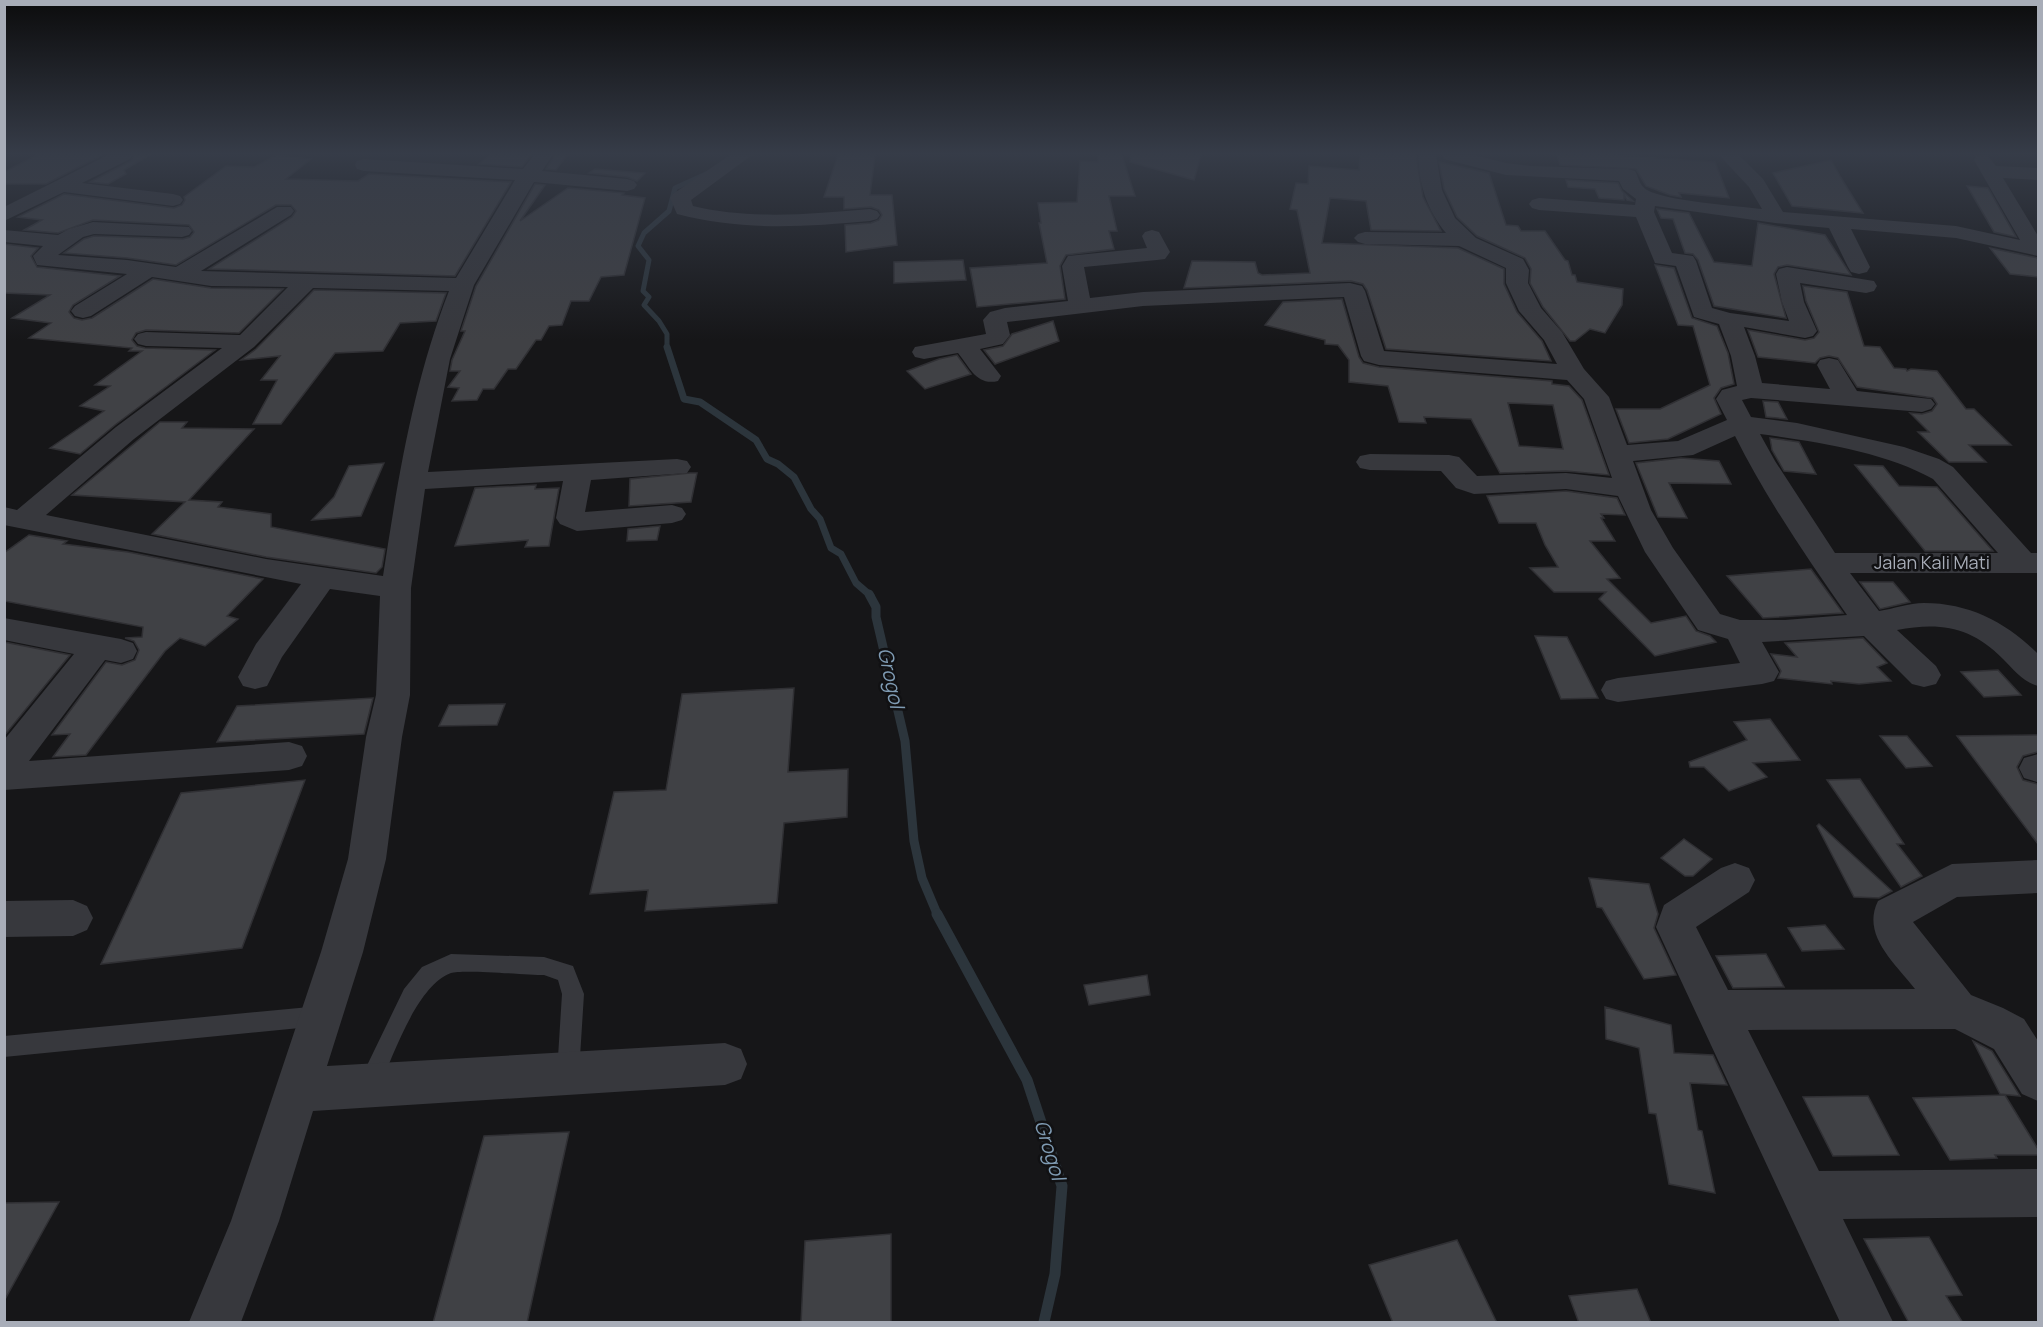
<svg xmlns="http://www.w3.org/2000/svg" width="2043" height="1327" font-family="Manrope,sans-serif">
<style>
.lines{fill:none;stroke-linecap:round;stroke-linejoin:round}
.stream-far3{stroke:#2c353c;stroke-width:5}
.stream-far2{stroke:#2c353c;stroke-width:7}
.stream-far1{stroke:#2c353c;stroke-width:9}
.stream{stroke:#2c353c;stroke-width:11}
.building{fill:#404145;stroke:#303034;stroke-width:1.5;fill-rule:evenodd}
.service{fill:#37383d;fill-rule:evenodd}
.minor{fill:#37383d;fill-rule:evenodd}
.labels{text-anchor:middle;stroke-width:5;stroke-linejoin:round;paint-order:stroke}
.street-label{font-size:18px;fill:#a8adb8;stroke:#111113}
.water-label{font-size:20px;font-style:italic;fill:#7f9bb3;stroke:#111113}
</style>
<rect width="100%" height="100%" fill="#161618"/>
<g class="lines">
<path class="stream-far3" d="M 667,348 L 667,334 L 659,321 L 644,305 L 649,297 L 643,291 L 649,260 L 638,246 L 644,233 L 669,211 L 675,188 L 706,174"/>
<path class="stream-far2" d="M 667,347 L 684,399 L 700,402 L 756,440 L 767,459 L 778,464 L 794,477 L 811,509 L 820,519 L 831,548 L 841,554 L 856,583 L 871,596"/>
<path class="stream-far1" d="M 869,594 L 876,607 L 876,617 L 905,741 L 914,841 L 922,878 L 938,916"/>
<path class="stream" d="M 937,914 L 1027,1080 L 1062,1186 L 1055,1274 L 1044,1322"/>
</g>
<g class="building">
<path d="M 37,155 L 102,155 L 46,184 L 4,184 L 4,172 Z"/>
<path d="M 134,155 L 150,155 L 124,170 L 126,174 L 108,184 L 90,182 L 131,161 Z"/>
<path d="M 276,155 L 311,159 L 286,179 L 358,181 L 369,174 L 511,182 L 455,276 L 209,269 L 292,217 L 296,211 L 291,205 L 276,205 L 176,265 L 127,258 L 64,253 L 84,239 L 94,236 L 183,239 L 190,237 L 194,232 L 189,225 L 93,220 L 58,233 L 24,230 L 42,220 L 18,217 L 64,194 L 174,208 L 182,205 L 185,200 L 184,197 L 226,166 L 254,167 Z"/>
<path d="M 490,155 L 531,155 L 522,167 L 479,164 Z"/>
<path d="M 555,155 L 567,155 L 556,170 L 546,169 Z"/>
<path d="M 838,155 L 875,155 L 870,195 L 892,195 L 897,245 L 846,252 L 845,225 L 871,223 L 879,220 L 882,215 L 879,210 L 871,207 L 844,209 L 844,197 L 824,197 Z"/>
<path d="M 1098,155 L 1122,155 L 1135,196 L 1109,196 L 1117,231 L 1109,231 L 1114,249 L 1066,255 L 1060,266 L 1065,299 L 977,307 L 970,268 L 1047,263 L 1039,223 L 1041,223 L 1038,203 L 1077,202 L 1080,161 L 1098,162 Z"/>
<path d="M 1131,155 L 1201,155 L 1194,180 L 1130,162 Z"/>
<path d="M 1360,155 L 1416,155 L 1423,197 L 1441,231 L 1371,230 L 1366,201 L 1330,198 L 1322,243 L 1458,248 L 1504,269 L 1504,284 L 1517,312 L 1542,341 L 1551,361 L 1386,349 L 1367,290 L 1363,284 L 1351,281 L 1184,288 L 1192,261 L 1255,262 L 1258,273 L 1262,275 L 1310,273 L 1297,210 L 1290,209 L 1296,183 L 1308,184 L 1309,166 L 1359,170 Z"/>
<path d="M 1557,155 L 1614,155 L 1715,162 L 1729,198 L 1679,193 L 1681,197 L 1670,195 L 1646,186 L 1636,169 L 1560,165 Z"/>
<path d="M 1831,160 L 1843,181 L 1863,213 L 1792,206 L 1773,173 Z"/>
<path d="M 1439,162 L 1489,173 L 1506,225 L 1518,226 L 1521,231 L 1545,231 L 1565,260 L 1568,261 L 1572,275 L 1575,275 L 1577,282 L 1623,289 L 1622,305 L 1605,333 L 1590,329 L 1575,341 L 1570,341 L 1543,307 L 1530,283 L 1531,269 L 1525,258 L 1477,236 L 1457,217 L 1444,189 Z"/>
<path d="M 595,169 L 645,173 L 637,181 L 627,177 L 589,173 Z"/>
<path d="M 1566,180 L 1618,183 L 1622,191 L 1633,201 L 1627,200 L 1624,195 L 1624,200 L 1599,198 L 1595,189 L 1568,187 Z"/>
<path d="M 535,184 L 545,185 L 520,221 L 568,188 L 624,193 L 622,195 L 645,198 L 624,275 L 601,277 L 589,301 L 571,301 L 562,325 L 549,326 L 541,340 L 536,340 L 516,369 L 508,369 L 494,389 L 483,389 L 477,400 L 452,401 L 459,388 L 448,387 L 460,371 L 450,371 L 452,360 L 465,331 L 461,331 L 476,286 Z"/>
<path d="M 1967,186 L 1988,188 L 2016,237 L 1994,232 Z"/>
<path d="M 1657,209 L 1689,213 L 1714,262 L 1752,266 L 1758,223 L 1825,235 L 1851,275 L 1787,265 L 1778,267 L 1774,274 L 1786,318 L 1714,306 L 1698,260 L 1693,254 L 1685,253 L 1673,219 L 1661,218 Z"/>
<path d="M 4,244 L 38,248 L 31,256 L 37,267 L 120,276 L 73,305 L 69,312 L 74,318 L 82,320 L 92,318 L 153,279 L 211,288 L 283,289 L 239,333 L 146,330 L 136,333 L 132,340 L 137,346 L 145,348 L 215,350 L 115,425 L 80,454 L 50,448 L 104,411 L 80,406 L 110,386 L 95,385 L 142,351 L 129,351 L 132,348 L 29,338 L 51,323 L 12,318 L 50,295 L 4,293 Z"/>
<path d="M 1990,248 L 2038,258 L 2038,277 L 2010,274 Z"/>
<path d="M 963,260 L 966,280 L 894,283 L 894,262 Z"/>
<path d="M 1655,265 L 1674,268 L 1692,318 L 1717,326 L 1728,353 L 1734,384 L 1721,388 L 1714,398 L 1721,414 L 1668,439 L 1629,443 L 1616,409 L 1660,409 L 1710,385 L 1693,326 L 1678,325 Z"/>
<path d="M 1803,286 L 1847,292 L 1864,346 L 1880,347 L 1894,368 L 1906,369 L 1907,371 L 1911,369 L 1937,371 L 1966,409 L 1974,409 L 2011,445 L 1969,445 L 1986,462 L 1949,462 L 1918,432 L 1929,432 L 1910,413 L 1922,414 L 1932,411 L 1937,404 L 1933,398 L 1857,387 L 1838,358 L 1829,356 L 1820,358 L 1815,363 L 1758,357 L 1748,330 L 1805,340 L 1814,338 L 1819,332 L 1806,301 Z"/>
<path d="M 314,290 L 446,293 L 436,321 L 400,323 L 383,351 L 335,353 L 281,424 L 253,424 L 277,380 L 261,380 L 280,356 L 241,360 L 256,349 Z"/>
<path d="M 1342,299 L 1359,357 L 1363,363 L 1379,367 L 1552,381 L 1552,384 L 1569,386 L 1582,400 L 1609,475 L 1566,471 L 1500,473 L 1471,419 L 1424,417 L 1426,423 L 1399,422 L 1388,386 L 1349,382 L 1349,360 L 1338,345 L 1325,344 L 1325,340 L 1265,325 L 1283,302 ZM 1508,403 L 1553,405 L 1563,449 L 1519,446 Z"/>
<path d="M 1053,321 L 1059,341 L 995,364 L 984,350 L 1003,346 L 1012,334 Z"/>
<path d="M 957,355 L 971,374 L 925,389 L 907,371 L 939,359 Z"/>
<path d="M 1763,401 L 1778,402 L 1787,419 L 1766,417 Z"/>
<path d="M 160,422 L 187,422 L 182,428 L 254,429 L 189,500 L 222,502 L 218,507 L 271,514 L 271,527 L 385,549 L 382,567 L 376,573 L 266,557 L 152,534 L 185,502 L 72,495 Z"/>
<path d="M 1770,438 L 1799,442 L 1816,474 L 1784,471 L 1772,450 Z"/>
<path d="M 1681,458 L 1719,461 L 1731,484 L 1669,483 L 1687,518 L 1658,517 L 1636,463 Z"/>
<path d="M 384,463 L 361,516 L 312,520 L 334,497 L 349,466 Z"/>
<path d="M 1855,465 L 1883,466 L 1899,486 L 1937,487 L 1993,551 L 1925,551 Z"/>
<path d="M 690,473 L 697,473 L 691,502 L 629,506 L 630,479 Z"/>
<path d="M 536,485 L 535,489 L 559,488 L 549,546 L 525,547 L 528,540 L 455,546 L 475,488 Z"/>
<path d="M 1566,491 L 1617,498 L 1625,515 L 1601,514 L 1604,518 L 1601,518 L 1615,541 L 1590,541 L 1620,578 L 1607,579 L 1651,623 L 1686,616 L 1696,631 L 1710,636 L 1716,642 L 1655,656 L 1599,599 L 1606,592 L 1554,592 L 1530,568 L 1558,567 L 1545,545 L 1536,523 L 1499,523 L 1487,496 Z"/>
<path d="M 660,526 L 657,540 L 627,541 L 628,529 Z"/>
<path d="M 29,535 L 67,541 L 63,544 L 128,552 L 263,579 L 227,616 L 238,619 L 205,646 L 180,638 L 165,651 L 86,755 L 53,757 L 70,734 L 52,735 L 106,662 L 122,665 L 135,660 L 139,650 L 134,641 L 125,638 L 142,637 L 143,627 L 4,601 L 4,553 Z"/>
<path d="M 1811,569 L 1843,613 L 1763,618 L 1727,576 Z"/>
<path d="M 1860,582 L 1893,582 L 1910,602 L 1880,609 Z"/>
<path d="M 1535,636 L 1567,637 L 1598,698 L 1561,699 Z"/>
<path d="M 1863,638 L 1887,663 L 1877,667 L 1891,681 L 1859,684 L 1831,681 L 1832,684 L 1778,678 L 1781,671 L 1771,654 L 1797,657 L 1785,643 Z"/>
<path d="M 4,642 L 70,655 L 4,736 Z"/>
<path d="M 1998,670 L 2021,695 L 1984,697 L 1961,672 Z"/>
<path d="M 794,688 L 788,772 L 848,769 L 847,817 L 784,823 L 777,903 L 645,911 L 648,890 L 590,894 L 614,792 L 666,790 L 682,694 Z"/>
<path d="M 373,698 L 364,734 L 217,742 L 237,706 Z"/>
<path d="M 505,704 L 497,725 L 439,726 L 449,705 Z"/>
<path d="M 1770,719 L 1800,760 L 1753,763 L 1767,777 L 1729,791 L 1704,767 L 1690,767 L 1689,762 L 1747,740 L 1734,722 Z"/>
<path d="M 2038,735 L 2038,752 L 2023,756 L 2017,767 L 2023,780 L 2038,784 L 2038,844 L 1957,736 Z"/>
<path d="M 1880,736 L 1907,736 L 1932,766 L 1906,768 Z"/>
<path d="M 1860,779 L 1904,844 L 1897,844 L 1922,876 L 1901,887 L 1827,780 Z"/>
<path d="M 305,780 L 242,948 L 101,964 L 181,793 Z"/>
<path d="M 1819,824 L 1892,891 L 1879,898 L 1854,897 L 1817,826 Z"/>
<path d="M 1684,839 L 1712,859 L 1693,876 L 1685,876 L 1661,858 Z"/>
<path d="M 1589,878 L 1649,884 L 1658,914 L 1654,928 L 1676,975 L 1644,979 L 1602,908 L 1597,907 Z"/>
<path d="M 1825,925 L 1844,949 L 1802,951 L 1788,928 Z"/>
<path d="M 1766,954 L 1784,987 L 1733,988 L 1716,956 Z"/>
<path d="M 1147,975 L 1150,995 L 1089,1005 L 1084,985 Z"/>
<path d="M 1605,1007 L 1671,1025 L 1674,1053 L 1713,1055 L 1727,1085 L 1690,1083 L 1698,1130 L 1702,1131 L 1715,1193 L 1669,1184 L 1656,1114 L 1649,1113 L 1639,1048 L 1606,1039 Z"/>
<path d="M 1973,1041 L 1992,1051 L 2020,1096 L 2000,1094 Z"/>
<path d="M 2005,1095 L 2038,1149 L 2038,1155 L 1995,1155 L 1997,1158 L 1950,1160 L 1913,1098 Z"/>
<path d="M 1868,1096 L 1899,1155 L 1833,1156 L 1803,1097 Z"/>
<path d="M 569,1132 L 527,1323 L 433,1323 L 484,1136 Z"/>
<path d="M 59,1202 L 4,1301 L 4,1203 Z"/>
<path d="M 891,1234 L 891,1323 L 801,1323 L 805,1241 Z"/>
<path d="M 1929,1237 L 1962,1295 L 1946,1296 L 1963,1323 L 1909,1323 L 1864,1239 Z"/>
<path d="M 1457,1240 L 1497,1323 L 1393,1323 L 1369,1265 Z"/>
<path d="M 1637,1289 L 1651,1323 L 1579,1323 L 1569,1296 Z"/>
</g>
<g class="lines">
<g class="service">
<path d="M 451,954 L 544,957 L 573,966 L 584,994 L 579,1073 L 576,1081 L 568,1084 L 560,1081 L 557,1073 L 562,994 L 558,980 L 544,975 C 526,975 463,969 451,973 C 416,986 393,1057 378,1090 L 370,1093 L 362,1090 L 359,1082 L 404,989 L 422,967 Z"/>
<path d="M 320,1006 L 328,1009 L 331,1016 L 328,1023 L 320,1026 L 4,1057 L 4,1036 Z"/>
</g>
<g class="minor">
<path d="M 108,155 L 132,155 L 130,159 L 82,183 L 173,194 L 180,196 L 183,200 L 180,204 L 173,206 L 64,192 L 4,221 L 4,207 Z"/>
<path d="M 534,155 L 553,155 L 542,171 L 627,179 L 634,181 L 637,185 L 634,189 L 627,191 L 534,182 L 474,285 L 450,359 L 428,472 L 677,459 L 687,461 L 691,467 L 687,473 L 591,480 L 585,512 L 672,505 L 682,508 L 686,514 L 682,520 L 672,523 L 577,531 L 560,524 L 556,518 L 563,481 L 425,489 L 411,588 L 410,695 L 402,737 L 386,859 L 363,952 L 327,1066 L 725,1043 L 741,1049 L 747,1064 L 741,1079 L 725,1085 L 313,1111 L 279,1221 L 241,1322 L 189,1322 L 231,1221 L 321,952 L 348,859 L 366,737 L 376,695 L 380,596 L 330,589 L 282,657 L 267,686 L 255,689 L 243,686 L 238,677 L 256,644 L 301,584 L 4,525 L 4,507 L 17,510 L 116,427 L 222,348 L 146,346 L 138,344 L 134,339 L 138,334 L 146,332 L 240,335 L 288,287 L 211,286 L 152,277 L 91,316 L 83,318 L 75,316 L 71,311 L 75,306 L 127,274 L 37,265 L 33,256 L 43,246 L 4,242 L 4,230 L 58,235 L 69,229 L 93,222 L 189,227 L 192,231 L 189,235 L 182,237 L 94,234 L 83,237 L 58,255 L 127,260 L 176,267 L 277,207 L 291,207 L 294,211 L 291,215 L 201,271 L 456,278 L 515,180 L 364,171 L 357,169 L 355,165 L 357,161 L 364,159 L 523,169 ZM 313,288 L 449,291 C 413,383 398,479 383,576 L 266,559 L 46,515 L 134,439 L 254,347 Z"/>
<path d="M 730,155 L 752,155 L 691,200 L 693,206 C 751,220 811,214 870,209 L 877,211 L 880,215 L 877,219 L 870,221 C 802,227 743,231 677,214 L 670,198 L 673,194 Z"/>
<path d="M 1418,155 L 1436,155 L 1442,190 L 1455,218 L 1476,238 L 1523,259 L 1529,270 L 1528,283 L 1541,308 L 1562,332 L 1584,369 L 1609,397 L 1627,445 L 1678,441 L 1727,420 L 1716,399 L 1722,390 L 1737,386 L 1731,356 L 1719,324 L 1694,317 L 1676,266 L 1655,263 L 1636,217 L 1539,210 L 1532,208 L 1529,204 L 1532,200 L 1539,198 L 1635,205 L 1636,199 L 1623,189 L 1619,181 L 1506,175 L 1444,159 L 1442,155 L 1474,155 L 1506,163 L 1531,166 L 1628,169 L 1635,171 C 1639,178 1639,185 1647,190 C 1666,201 1736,206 1762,209 L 1749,187 L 1719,155 L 1739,155 L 1763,179 L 1783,212 L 1956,226 L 2020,240 L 1974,160 L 1976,156 L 1987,155 L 1996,166 L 2038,168 L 2038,180 L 2003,178 L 2038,236 L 2038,256 L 1956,238 L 1851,229 L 1870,267 L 1867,272 L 1859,274 L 1851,272 L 1848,267 L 1829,228 L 1775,223 L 1655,206 L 1654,212 L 1672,253 L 1693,256 L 1696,261 L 1712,308 L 1730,313 L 1789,321 L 1782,302 L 1776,274 L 1779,269 L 1787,267 L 1874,281 L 1877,286 L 1874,291 L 1866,293 L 1800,283 L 1804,302 L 1817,331 L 1813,336 L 1805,338 L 1744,327 L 1755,356 L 1762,383 L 1830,389 L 1817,365 L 1820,360 L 1829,358 L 1838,360 L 1857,391 L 1931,399 L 1935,404 L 1931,409 L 1922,412 L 1751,398 L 1742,400 L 1751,417 L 1797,423 L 1904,447 L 1939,459 L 1953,467 L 2031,553 L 2038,553 L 2038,573 L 1850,573 L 1879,611 C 1893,609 1909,603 1924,603 C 1970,603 2007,623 2038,654 L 2038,686 C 2023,682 2014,670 2003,659 C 1971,626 1939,622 1897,630 L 1936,666 L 1941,675 L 1936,684 L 1924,687 L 1912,684 L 1864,636 L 1762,642 L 1779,672 L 1774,681 L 1762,684 L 1618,702 L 1606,699 L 1601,690 L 1606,681 L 1618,678 L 1740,663 L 1728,639 L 1698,630 L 1645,552 L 1618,496 L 1566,489 L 1474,494 L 1456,488 L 1441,471 L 1370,470 L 1360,468 L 1356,462 L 1360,456 L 1370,454 L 1449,455 L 1459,457 L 1477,476 L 1566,473 L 1612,478 L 1584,399 L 1567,380 L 1379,365 L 1364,361 L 1361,356 L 1344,297 L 1143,306 L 1007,322 L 1010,335 L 1003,344 L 980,349 L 1001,376 L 998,381 C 977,386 970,368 958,353 L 924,359 L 915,357 L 912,352 L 915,347 L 986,334 L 983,320 L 990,312 L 1005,308 L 1068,301 L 1062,266 L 1068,256 L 1147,248 L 1142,236 L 1145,232 L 1152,230 L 1159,232 L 1170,252 L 1165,259 L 1157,260 L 1084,267 L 1090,298 L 1143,292 L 1350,283 L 1362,286 L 1365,291 L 1384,351 L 1557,364 L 1544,340 L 1519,311 L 1506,283 L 1506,268 L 1459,246 L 1365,244 L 1358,242 L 1354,238 L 1358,234 L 1365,232 L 1446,233 C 1427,210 1419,185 1418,155 ZM 1760,434 C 1814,441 1886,452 1933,479 L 1998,553 L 1835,553 L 1775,461 ZM 1735,436 C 1766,498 1807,558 1847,615 L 1785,620 L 1740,620 L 1720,614 L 1673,548 L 1651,510 L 1633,461 L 1693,455 Z"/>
<path d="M 4,618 L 121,639 L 133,643 L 137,651 L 133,659 L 121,663 L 105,660 L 29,761 L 289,742 L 302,746 L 307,756 L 302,766 L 289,770 L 4,790 L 4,740 L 74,654 L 4,640 Z"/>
<path d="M 2038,754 L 2038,782 L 2037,782 L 2024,778 L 2019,768 L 2024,758 Z"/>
<path d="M 2038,860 L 2038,893 L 1957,897 L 1913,922 L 1971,995 L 2003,1008 L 2024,1019 L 2038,1041 L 2038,1101 L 2022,1094 L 1994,1049 L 1955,1029 L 1748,1030 L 1819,1171 L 2038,1169 L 2038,1217 L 1843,1219 L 1893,1322 L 1840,1322 L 1656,927 L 1664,905 L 1721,868 L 1735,863 L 1749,868 L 1755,880 L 1749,892 L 1696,927 L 1728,990 L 1915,989 C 1895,963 1861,935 1878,901 L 1952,864 Z"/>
<path d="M 73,900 L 87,906 L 93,918 L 87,930 L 73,936 L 4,937 L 4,901 Z"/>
</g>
</g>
<linearGradient id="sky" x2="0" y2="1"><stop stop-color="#0c0c0d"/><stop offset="0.45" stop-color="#363c48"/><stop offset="1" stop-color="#363c48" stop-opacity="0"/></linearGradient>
<rect width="2043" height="341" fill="url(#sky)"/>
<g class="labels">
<g class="street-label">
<text x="1932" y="569">Jalan Kali Mati</text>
</g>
<g class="water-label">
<text transform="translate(891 678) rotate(78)" y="7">Grogol</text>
<text transform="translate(1050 1150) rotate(73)" y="7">Grogol</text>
</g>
</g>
<rect width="2043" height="1327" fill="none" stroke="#a8adb8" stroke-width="12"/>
</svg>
